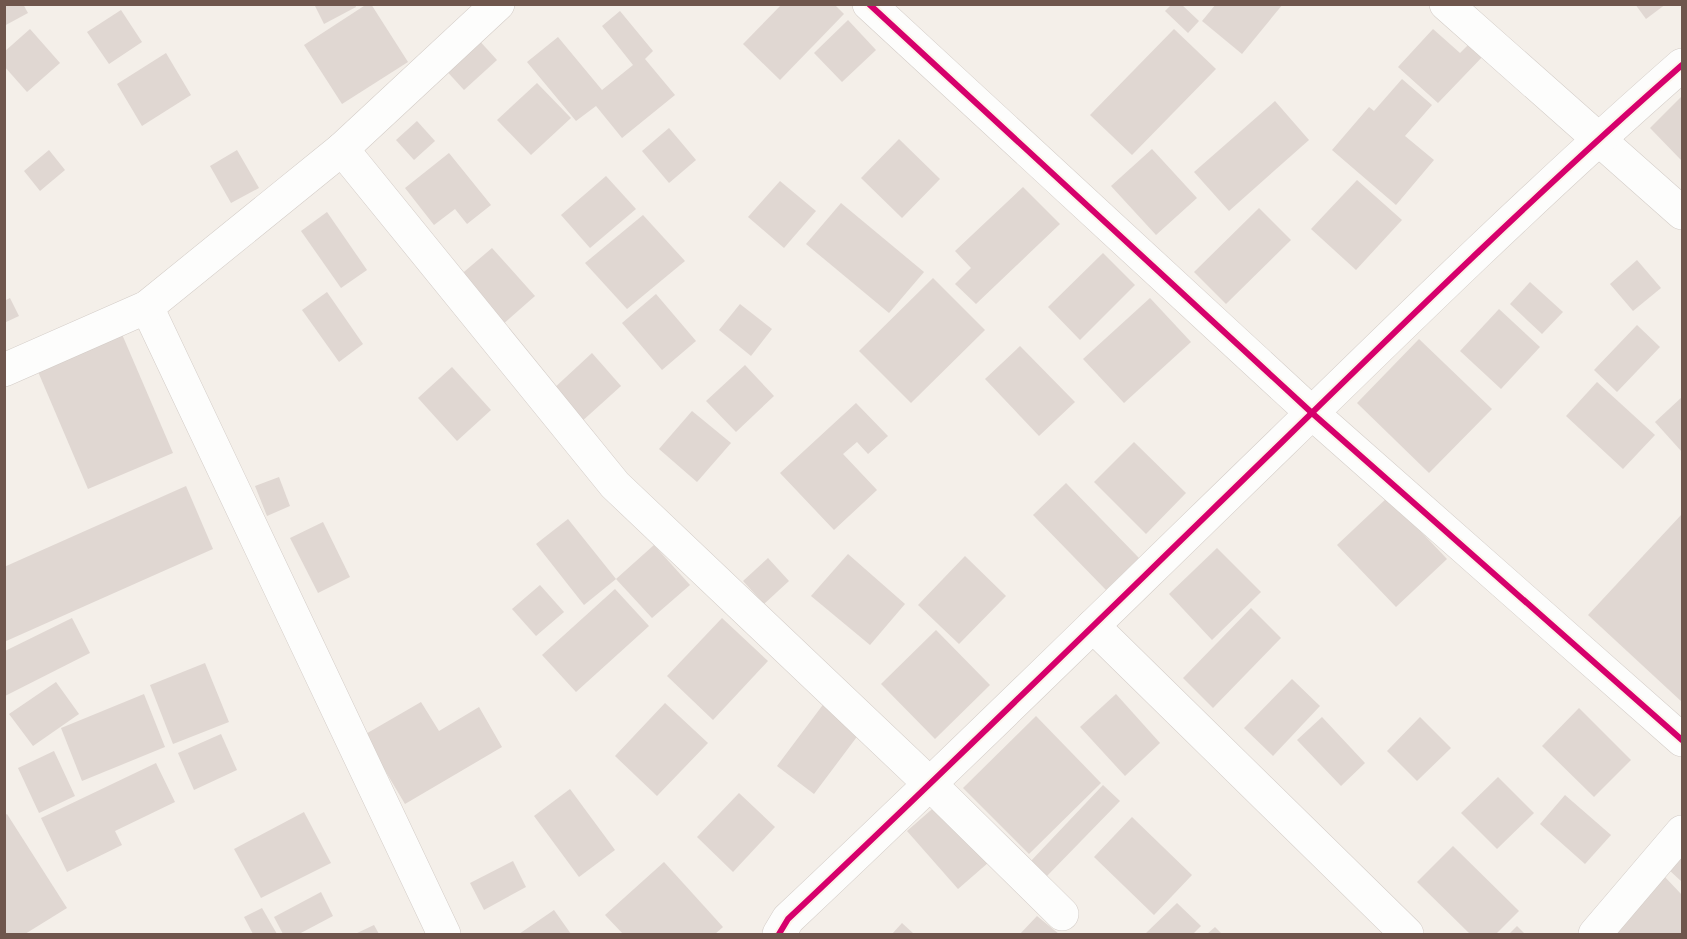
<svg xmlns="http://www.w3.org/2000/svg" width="1687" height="939" font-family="Overpass,sans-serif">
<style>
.building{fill:#e0d7d2}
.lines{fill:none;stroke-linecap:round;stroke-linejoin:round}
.street-casing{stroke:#d3ccc7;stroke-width:34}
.street{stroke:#fdfdfc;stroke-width:33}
.cycleway-casing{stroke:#fdf4ea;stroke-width:10}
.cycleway{stroke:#d6006c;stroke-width:6}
</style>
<rect width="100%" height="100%" fill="#f4efe9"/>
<g class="building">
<path d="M 4,4 L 23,4 L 28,13 L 4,26 Z"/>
<path d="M 314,4 L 355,4 L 356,7 L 324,24 Z"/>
<path d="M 367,4 L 371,4 L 408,62 L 342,104 L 304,45 Z"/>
<path d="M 782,4 L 834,4 L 844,14 L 780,80 L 743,44 Z"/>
<path d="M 1172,4 L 1181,4 L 1199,21 L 1188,33 L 1165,11 Z"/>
<path d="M 1216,4 L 1283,4 L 1242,54 L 1202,21 Z"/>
<path d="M 1635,4 L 1666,4 L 1646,19 Z"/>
<path d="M 121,10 L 142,42 L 109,64 L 87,32 Z"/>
<path d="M 620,11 L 653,51 L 645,59 L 675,95 L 622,138 L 596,106 L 576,121 L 527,62 L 558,37 L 602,90 L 633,65 L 602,26 Z"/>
<path d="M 848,20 L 876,50 L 842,82 L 814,53 Z"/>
<path d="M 30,29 L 60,63 L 27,92 L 4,66 L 4,52 Z"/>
<path d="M 1174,29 L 1216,69 L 1132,155 L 1090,115 Z"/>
<path d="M 1433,29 L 1460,53 L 1472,41 L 1486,53 L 1438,103 L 1398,67 Z"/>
<path d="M 476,37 L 497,60 L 464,90 L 443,67 Z"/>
<path d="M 166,53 L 191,95 L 142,126 L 117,84 Z"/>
<path d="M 1402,79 L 1432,105 L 1405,136 L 1434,160 L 1396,205 L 1332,150 L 1369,107 L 1374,111 Z"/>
<path d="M 537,83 L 571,118 L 531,155 L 497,120 Z"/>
<path d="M 1682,96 L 1682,161 L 1650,128 Z"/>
<path d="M 1275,101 L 1309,140 L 1229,211 L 1194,172 Z"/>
<path d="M 417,121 L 435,141 L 414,160 L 396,140 Z"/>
<path d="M 669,128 L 696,160 L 669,183 L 642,151 Z"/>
<path d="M 899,139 L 940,179 L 902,218 L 861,178 Z"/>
<path d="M 1152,149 L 1197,198 L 1156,235 L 1111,186 Z"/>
<path d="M 49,150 L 65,170 L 40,191 L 24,171 Z"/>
<path d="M 237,150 L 259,188 L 231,203 L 210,166 Z"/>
<path d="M 449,153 L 491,205 L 467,224 L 455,209 L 434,225 L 405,188 Z"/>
<path d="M 606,176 L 636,209 L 590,248 L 561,215 Z"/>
<path d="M 1357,180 L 1402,220 L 1356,270 L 1311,229 Z"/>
<path d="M 780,181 L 816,211 L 784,248 L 748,217 Z"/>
<path d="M 1023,187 L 1060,224 L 976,304 L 955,284 L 971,268 L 955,251 Z"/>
<path d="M 841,203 L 924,272 L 889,313 L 806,244 Z"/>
<path d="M 1259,208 L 1291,240 L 1226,304 L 1194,272 Z"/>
<path d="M 327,212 L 367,270 L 341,288 L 301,231 Z"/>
<path d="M 643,215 L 685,261 L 627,309 L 585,263 Z"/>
<path d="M 492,248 L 535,296 L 501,326 L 458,277 Z"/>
<path d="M 1103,253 L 1135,285 L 1080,340 L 1048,307 Z"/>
<path d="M 1637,260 L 1661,288 L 1633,311 L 1610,284 Z"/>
<path d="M 933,278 L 985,330 L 911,403 L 859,351 Z"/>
<path d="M 1530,282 L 1563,312 L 1542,334 L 1510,304 Z"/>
<path d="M 327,292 L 363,344 L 339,362 L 302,310 Z"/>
<path d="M 656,294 L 696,341 L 662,370 L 622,323 Z"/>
<path d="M 10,298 L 19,316 L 4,323 L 4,301 Z"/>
<path d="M 1150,298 L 1191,342 L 1124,403 L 1083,359 Z"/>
<path d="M 740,304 L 772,329 L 751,356 L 719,330 Z"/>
<path d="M 1499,309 L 1540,347 L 1501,389 L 1460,351 Z"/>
<path d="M 1637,325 L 1660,347 L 1617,392 L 1594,370 Z"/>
<path d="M 121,332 L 173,453 L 88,489 L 36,367 Z"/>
<path d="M 1419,339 L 1492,409 L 1429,473 L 1357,403 Z"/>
<path d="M 1020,346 L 1075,402 L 1039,436 L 985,379 Z"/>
<path d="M 592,353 L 621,386 L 580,423 L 551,391 Z"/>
<path d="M 745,365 L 774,396 L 736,432 L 706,401 Z"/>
<path d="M 452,367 L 491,410 L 457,441 L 418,398 Z"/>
<path d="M 1597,382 L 1655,435 L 1623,469 L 1566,416 Z"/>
<path d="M 1682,397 L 1682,452 L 1655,422 Z"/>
<path d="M 856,403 L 888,436 L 868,454 L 857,442 L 843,454 L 877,490 L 834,530 L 780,473 Z"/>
<path d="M 692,411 L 731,443 L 697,482 L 659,449 Z"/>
<path d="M 1134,442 L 1186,493 L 1146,534 L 1094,482 Z"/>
<path d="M 279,477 L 290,506 L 267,516 L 255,486 Z"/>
<path d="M 1066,483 L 1139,558 L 1106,590 L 1033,515 Z"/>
<path d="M 186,486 L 213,549 L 4,642 L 4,567 Z"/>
<path d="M 1388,497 L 1447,559 L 1396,607 L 1337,545 Z"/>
<path d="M 1682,514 L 1682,702 L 1588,615 Z"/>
<path d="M 568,519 L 616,579 L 584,605 L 536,544 Z"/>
<path d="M 323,522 L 350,577 L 318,593 L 290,538 Z"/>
<path d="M 654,545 L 690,585 L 652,618 L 616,579 Z"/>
<path d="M 1217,548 L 1261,592 L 1212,640 L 1169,594 Z"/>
<path d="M 848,554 L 905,604 L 870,645 L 811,596 Z"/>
<path d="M 965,556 L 1006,596 L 959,644 L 918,605 Z"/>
<path d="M 768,558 L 789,581 L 764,604 L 743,581 Z"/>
<path d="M 540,585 L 564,612 L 536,636 L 512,609 Z"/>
<path d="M 615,589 L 649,626 L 576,692 L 542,655 Z"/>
<path d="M 1251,608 L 1281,638 L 1213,708 L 1183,678 Z"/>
<path d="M 72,618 L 90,653 L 5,696 L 5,651 Z"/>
<path d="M 722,618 L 768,661 L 713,720 L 667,676 Z"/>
<path d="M 936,630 L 990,685 L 935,739 L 881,684 Z"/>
<path d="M 205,663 L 229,722 L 173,744 L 150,685 Z"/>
<path d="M 1292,679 L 1320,706 L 1273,756 L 1244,728 Z"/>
<path d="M 56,682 L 79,714 L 33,746 L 9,714 Z"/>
<path d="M 144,694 L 165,747 L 82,781 L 61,728 Z"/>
<path d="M 1116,694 L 1160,743 L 1125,776 L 1080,727 Z"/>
<path d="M 421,702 L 439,731 L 479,707 L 502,747 L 405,804 L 364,735 Z"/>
<path d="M 825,702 L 862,730 L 814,794 L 777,766 Z"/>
<path d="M 665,703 L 708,743 L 657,796 L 615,756 Z"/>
<path d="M 1579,708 L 1631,760 L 1594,797 L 1542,746 Z"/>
<path d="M 1036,716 L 1101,783 L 1029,854 L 963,788 Z"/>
<path d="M 1322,717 L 1365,763 L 1341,786 L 1297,740 Z"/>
<path d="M 1420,717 L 1451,748 L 1417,781 L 1387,751 Z"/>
<path d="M 221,734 L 237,770 L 194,790 L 178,753 Z"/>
<path d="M 54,751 L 75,796 L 39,813 L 18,768 Z"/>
<path d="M 156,763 L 175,802 L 115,831 L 122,845 L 67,872 L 41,818 Z"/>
<path d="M 1498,777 L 1534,813 L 1497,849 L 1461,813 Z"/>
<path d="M 1103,785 L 1120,801 L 1046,877 L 1030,862 Z"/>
<path d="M 570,789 L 615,850 L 579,877 L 534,816 Z"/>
<path d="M 739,793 L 775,827 L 733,872 L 697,837 Z"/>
<path d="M 1565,795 L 1611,835 L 1585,864 L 1540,824 Z"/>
<path d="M 938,804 L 989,862 L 958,889 L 907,831 Z"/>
<path d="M 304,812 L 331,863 L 261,898 L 234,849 Z"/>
<path d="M 7,814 L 67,908 L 25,934 L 4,934 L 4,816 Z"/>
<path d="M 1132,817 L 1192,875 L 1154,915 L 1094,857 Z"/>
<path d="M 1453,846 L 1519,911 L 1496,934 L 1470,934 L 1417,882 Z"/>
<path d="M 1682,856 L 1682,882 L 1669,870 Z"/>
<path d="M 513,861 L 526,887 L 484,910 L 470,883 Z"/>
<path d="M 664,862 L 723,927 L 715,934 L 623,934 L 605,915 Z"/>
<path d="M 1663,875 L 1682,895 L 1682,934 L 1607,934 Z"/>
<path d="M 321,892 L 333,916 L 299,934 L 283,934 L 274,917 Z"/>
<path d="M 1177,903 L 1201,926 L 1193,934 L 1145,934 Z"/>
<path d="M 262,908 L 277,934 L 253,934 L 244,917 Z"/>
<path d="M 554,910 L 571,934 L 519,934 Z"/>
<path d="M 1037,916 L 1059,934 L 1020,934 Z"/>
<path d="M 902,923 L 914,934 L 892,934 Z"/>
<path d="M 374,925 L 379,934 L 355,934 Z"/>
<path d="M 1517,926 L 1525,934 L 1509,934 Z"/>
<path d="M 1215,927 L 1222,934 L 1207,934 Z"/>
</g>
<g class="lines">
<g class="street-casing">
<g id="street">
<path d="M 869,4 L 1312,413 L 1682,740"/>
<path d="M 1446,4 L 1682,213"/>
<path d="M 342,149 L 615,485 L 931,785 L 1062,914"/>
<path d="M 147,307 L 444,934"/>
<path d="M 4,370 L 147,307 L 342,149 L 498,4"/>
<path d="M 1093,626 L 1407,934"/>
<path d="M 779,934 L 788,919 C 954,763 1116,603 1280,444 C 1412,315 1544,186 1682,65"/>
<path d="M 1595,934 L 1682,832"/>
</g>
</g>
<use href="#street" class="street"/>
<g class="cycleway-casing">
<g id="cycleway">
<path d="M 869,4 L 1312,413 L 1682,740"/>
<path d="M 779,934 L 788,919 C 954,763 1116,603 1280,444 C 1412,315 1544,186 1682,65"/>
</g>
</g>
<use href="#cycleway" class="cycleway"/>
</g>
<rect width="1687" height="939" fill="none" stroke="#6f564d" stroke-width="12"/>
</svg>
